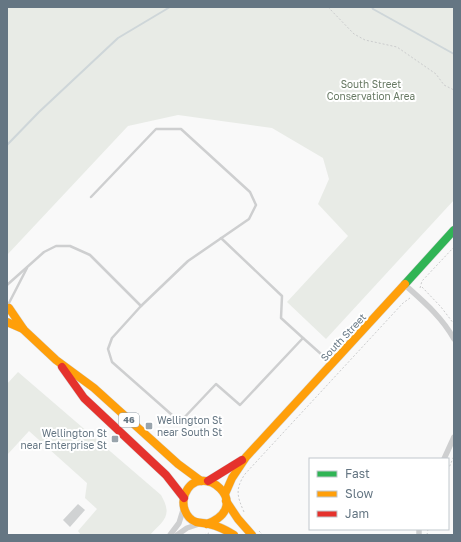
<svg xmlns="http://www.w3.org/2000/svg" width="461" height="542" font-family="'Golos Text',sans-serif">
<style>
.green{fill:#e8ebe6}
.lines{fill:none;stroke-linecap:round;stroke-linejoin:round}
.stream{stroke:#ced6d9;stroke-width:2}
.building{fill:#d0d2d3}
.fast-casing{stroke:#d5d6d7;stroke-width:9}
.slow-casing{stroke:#d5d6d7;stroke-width:9}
.jam-casing{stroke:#d5d6d7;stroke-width:9}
.path{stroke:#cbcccd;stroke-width:1;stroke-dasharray:2 2;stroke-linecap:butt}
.lane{stroke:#cecfd0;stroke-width:2.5}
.street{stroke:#cecfd0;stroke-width:5.5}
.fast{stroke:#30b455;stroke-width:8}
.slow{stroke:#ff9f0a;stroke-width:8}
.jam{stroke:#e5322d;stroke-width:8}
.poi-dot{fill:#99a4ac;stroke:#fff;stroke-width:1.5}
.labels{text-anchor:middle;stroke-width:4;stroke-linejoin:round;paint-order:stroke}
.shield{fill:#fff;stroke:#939fa8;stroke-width:1}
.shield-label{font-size:9px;font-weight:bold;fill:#657683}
.park-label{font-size:10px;fill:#687a64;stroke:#fff}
.street-label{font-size:10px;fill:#657683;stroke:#fff}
.poi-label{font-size:10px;fill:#657683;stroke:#fff;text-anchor:start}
</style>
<rect width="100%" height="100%" fill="#f9f9f9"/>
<g class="green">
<path d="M 7,7 L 454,7 L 454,200 L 326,339 L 287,302 L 348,236 L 318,204 L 329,179 L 323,158 L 272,128 L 178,115 L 128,126 L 7,255 Z"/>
<path d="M 18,372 L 161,495 C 173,516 164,520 150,535 L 81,535 L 78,531 L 97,509 L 85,498 L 87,483 L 29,431 L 7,455 L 7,384 Z"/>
</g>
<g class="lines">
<g class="stream">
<path d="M 372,7 L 373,9 L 454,54"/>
<path d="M 7,145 L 39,112 L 118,38 L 170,7"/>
</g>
</g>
<path class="building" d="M 78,504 L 85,510 L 70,527 L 63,520 Z"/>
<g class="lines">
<g class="fast-casing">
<path id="fast" d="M 405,284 L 454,230"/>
</g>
<g class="slow-casing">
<g id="slow">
<path d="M 9,308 L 24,330 L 56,360 L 94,388 L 178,464 L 201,481"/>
<path d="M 7,322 L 23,329"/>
<path d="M 225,494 L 232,478 L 246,457 L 405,284"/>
<path d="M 226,501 L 238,519 L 252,535"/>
<path d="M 207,524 C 256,505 200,458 185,494 C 181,504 185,518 196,522 C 200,523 205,523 209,524 C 218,526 226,530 234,535"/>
</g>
</g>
<g class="jam-casing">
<g id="jam">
<path d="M 62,367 L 84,398 L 166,475 L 184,498"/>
<path d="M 208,481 L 242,460"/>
</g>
</g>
<g class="path">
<path d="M 328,7 L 354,34 L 365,40 L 397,47 L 436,74 L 444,85 L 454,90"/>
<path d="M 422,287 L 441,307 L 454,324"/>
<path d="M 420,288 L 422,281 L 454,247"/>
<path d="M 448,470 L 454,456"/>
<path d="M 244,512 C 237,496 235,489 245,474 L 403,303 L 410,298"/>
<path d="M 259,531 L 263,535"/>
<path d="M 204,535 L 209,533"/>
<path d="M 427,535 L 428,529"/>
</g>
<g class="lane">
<path d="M 91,197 L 156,129 L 181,129 L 250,192 L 256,205 L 249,219 L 188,261 L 141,306 L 112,338 L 108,349 L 112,362 L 180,422 L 216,384 L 240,405 L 303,338 L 330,362"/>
<path d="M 221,238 L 282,296 L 281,318 L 303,338"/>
<path d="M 7,285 L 44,252 L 56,246 L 70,246 L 90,255 L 141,306"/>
<path d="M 9,303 L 27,268"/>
</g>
<g class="street">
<path d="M 405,285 C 424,302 442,317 454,339"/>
<path d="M 444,459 L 454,437"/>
<path d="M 170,535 L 179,523 L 184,507"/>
<path d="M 177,535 L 187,528 L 199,524"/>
<path d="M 419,535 L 419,529"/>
</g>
<use href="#fast" class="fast"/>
<use href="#slow" class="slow"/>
<use href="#jam" class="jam"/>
</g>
<g class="poi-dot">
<rect x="145" y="422" width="8" height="8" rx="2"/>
<rect x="111" y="435" width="8" height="8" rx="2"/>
</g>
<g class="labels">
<rect class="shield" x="119" y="413" width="20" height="14" rx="3"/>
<g class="shield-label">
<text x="129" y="423">46</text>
</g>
<g class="park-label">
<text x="371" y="88">South Street<tspan x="371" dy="12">Conservation Area</tspan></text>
</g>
<g class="street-label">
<text transform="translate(343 337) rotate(-47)" y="4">South Street</text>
</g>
<g class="poi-label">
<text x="157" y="424">Wellington St<tspan x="157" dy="12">near South St</tspan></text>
<text x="107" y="437" text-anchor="end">Wellington St<tspan x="107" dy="12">near Enterprise St</tspan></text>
</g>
</g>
<rect width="461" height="542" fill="none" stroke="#657683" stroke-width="16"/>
<rect x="309" y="458" width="140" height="72" fill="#ffffff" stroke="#c1c8cd"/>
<rect x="317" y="471" width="20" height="6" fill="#30b455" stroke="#c1c8cd"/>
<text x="345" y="478" font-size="12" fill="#657683">Fast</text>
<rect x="317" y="491" width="20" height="6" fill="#ff9f0a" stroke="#c1c8cd"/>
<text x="345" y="498" font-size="12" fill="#657683">Slow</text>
<rect x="317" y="511" width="20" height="6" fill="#e5322d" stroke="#c1c8cd"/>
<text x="345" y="518" font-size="12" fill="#657683">Jam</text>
</svg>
